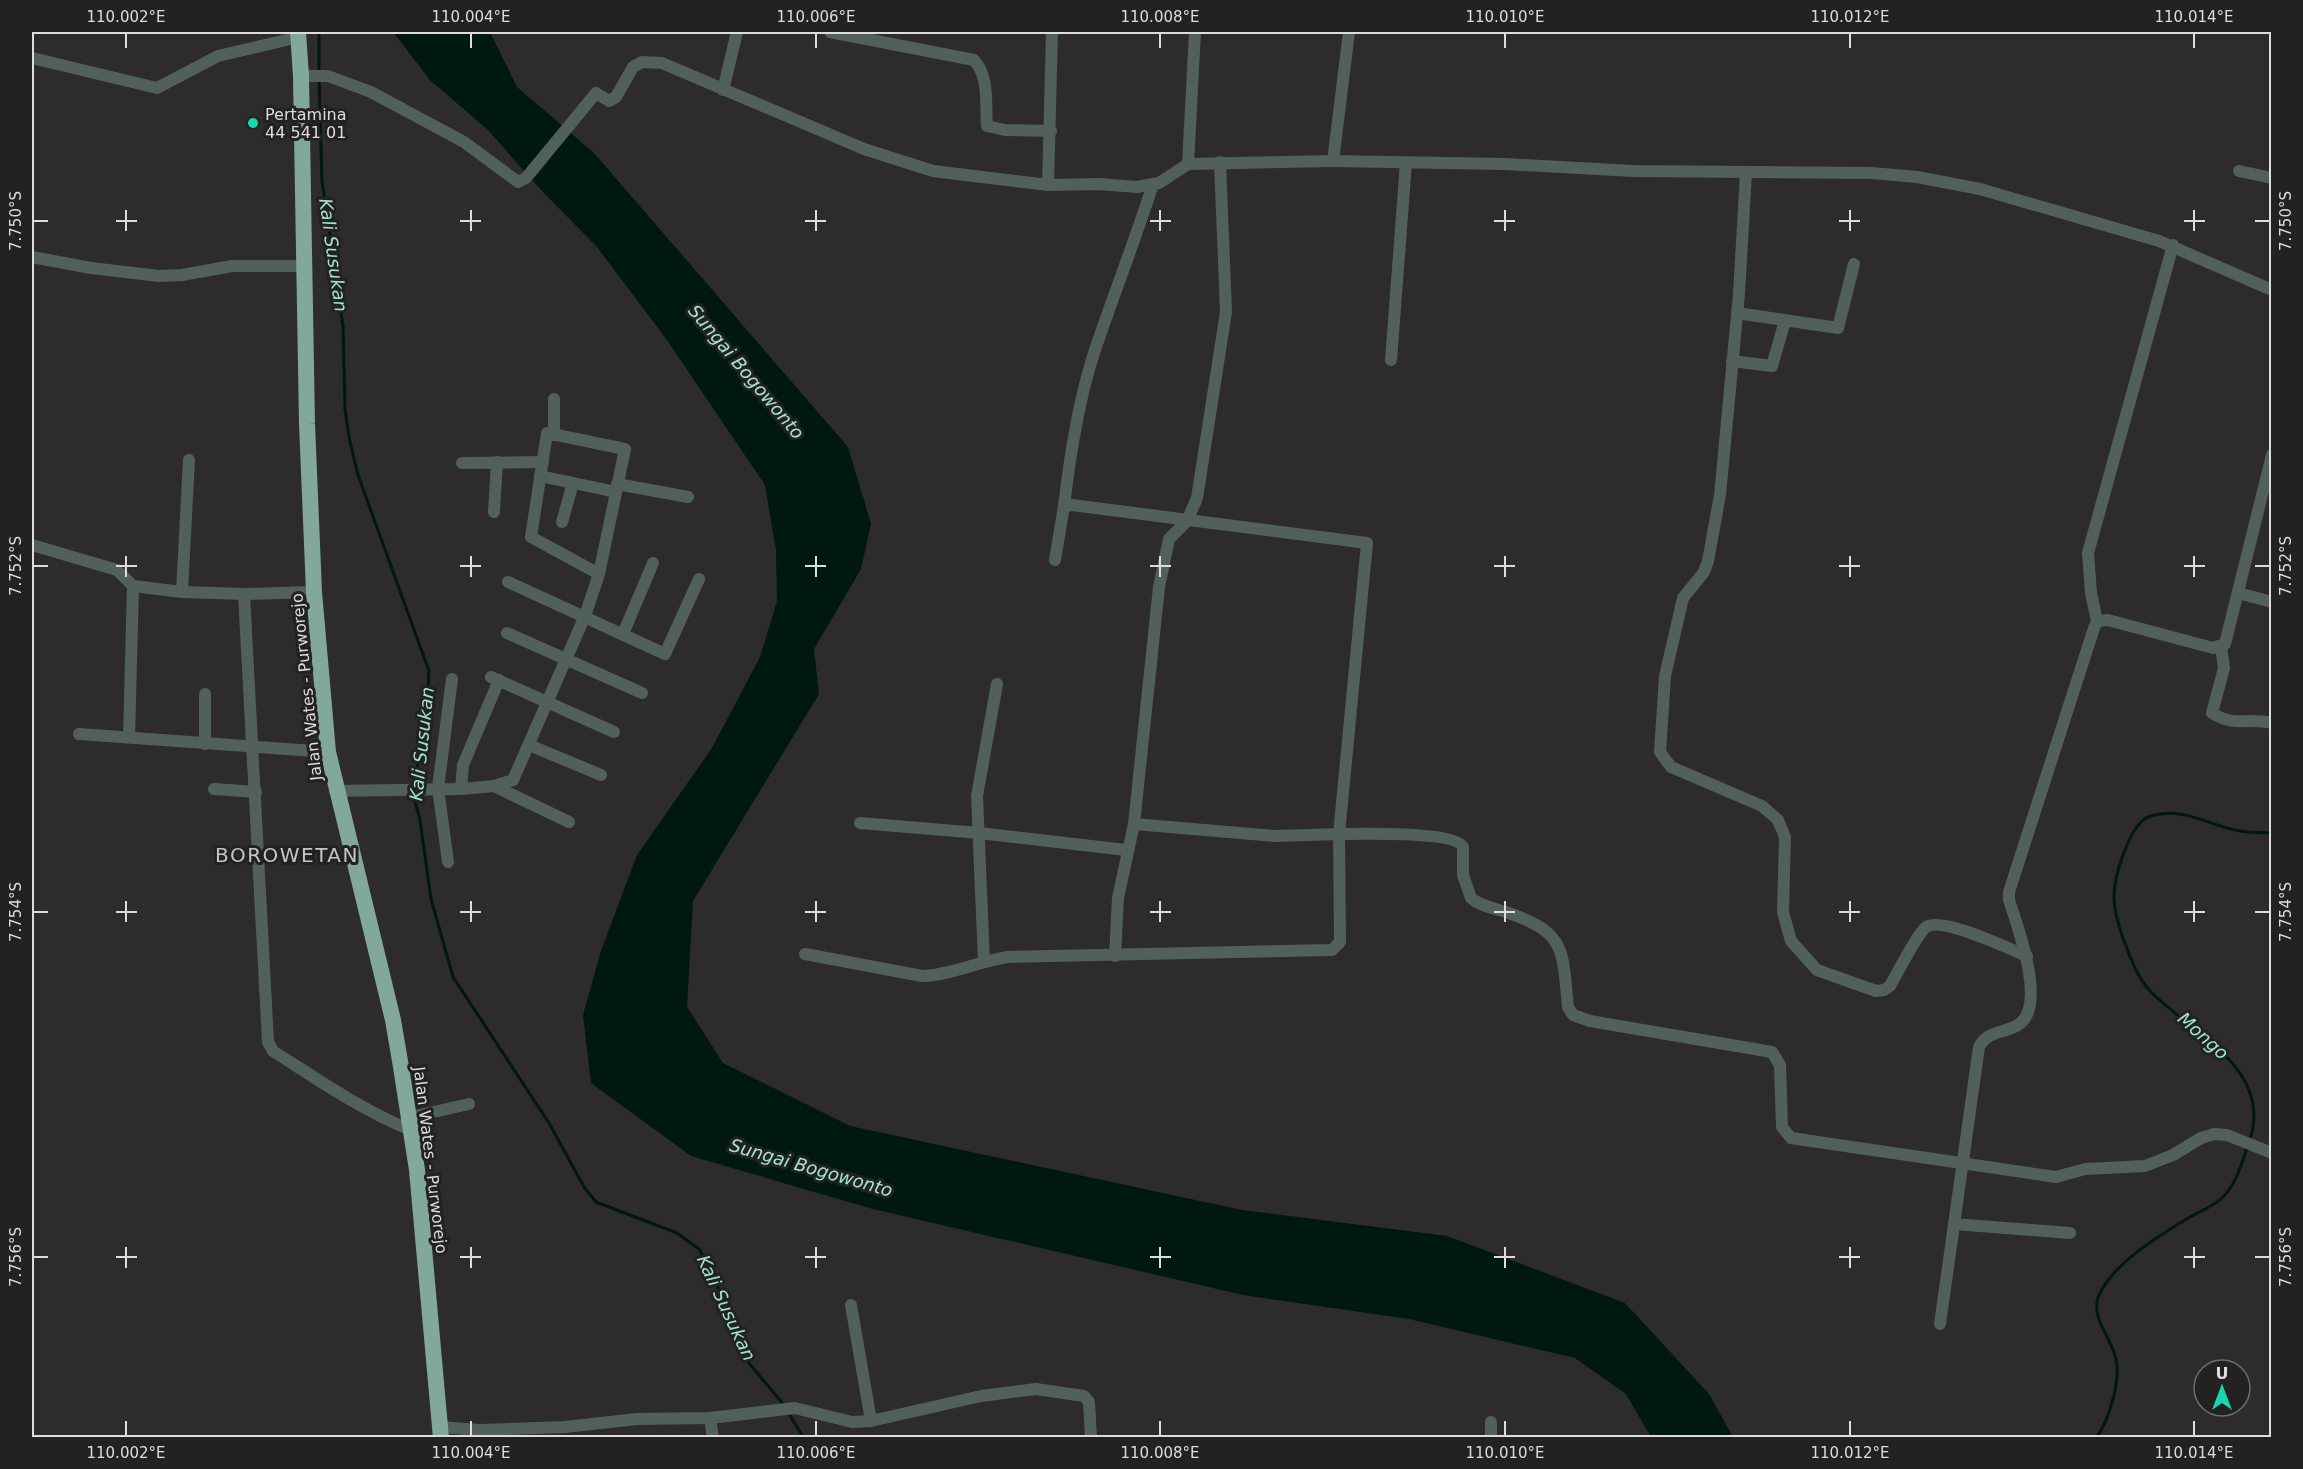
<svg xmlns="http://www.w3.org/2000/svg" width="2303" height="1469" font-family="'DejaVu Sans',sans-serif">
<style>
.water{fill:#001812}
.lines{fill:none;stroke-linecap:round;stroke-linejoin:round}
.stream{stroke:#001812;stroke-width:3}
.minor{stroke:#51605b;stroke-width:12}
.highway{stroke:#82a79c;stroke-width:16}
.ticks{fill:none;stroke:#dedcdc;stroke-width:2}
.poi-dot{fill:#18d5b2;stroke:#242121;stroke-width:2}
.labels{text-anchor:middle;stroke-width:6;stroke-linejoin:round;paint-order:stroke}
.poi-label{font-size:16px;fill:#dedcdc;stroke:#242121;text-anchor:start}
.street-label{font-size:16px;fill:#dedcdc;stroke:#242121}
.water-label{font-size:18px;font-style:italic;fill:#a0e5d2;stroke:#242121}
.quarter-label{font-size:20px;letter-spacing:1.5px;fill:#c7c4c4;stroke:#242121}
.neatline{fill:none;stroke:#dedcdc;stroke-width:2}
.ticks-label{font-size:15px;text-anchor:middle;fill:#dedcdc}
</style>
<rect width="100%" height="100%" fill="#2d2b2b"/>
<path class="water" d="M 393,32 L 490,32 L 517,87 L 594,153 L 848,447 L 871,524 L 861,569 L 814,649 L 819,694 L 693,901 L 687,1007 L 723,1063 L 850,1126 L 1242,1210 L 1447,1236 L 1625,1303 L 1709,1394 L 1733,1437 L 1651,1437 L 1626,1394 L 1575,1358 L 1409,1319 L 1243,1295 L 869,1208 L 691,1156 L 591,1083 L 583,1015 L 601,951 L 637,855 L 712,748 L 760,657 L 777,601 L 776,550 L 765,485 L 667,340 L 597,247 L 541,190 L 488,130 L 430,80 Z"/>
<g class="lines">
<g class="stream">
<path d="M 319,32 L 319,73"/>
<path d="M 319,79 L 322,181 L 343,326 L 345,409 L 349,437 L 358,475 L 429,671 L 427,707 L 414,787"/>
<path d="M 413,794 L 420,820 L 431,899 L 453,977 L 549,1123 L 584,1187 L 596,1202 L 677,1233 L 699,1249 L 712,1272 L 748,1362 L 784,1405"/>
<path d="M 2249,1142 C 2275,1071 2194,1034 2153,994 C 2137,978 2131,959 2123,938 C 2111,905 2111,888 2123,855 C 2128,842 2136,820 2151,816 C 2182,806 2210,826 2240,831 C 2250,833 2261,832 2272,833"/>
<path d="M 789,1414 L 804,1438"/>
<path d="M 2096,1438 C 2109,1421 2121,1380 2116,1359 C 2111,1336 2087,1315 2101,1291 C 2118,1260 2158,1237 2188,1218 C 2199,1212 2214,1206 2223,1197 C 2236,1184 2241,1165 2247,1148"/>
</g>
<g class="minor">
<path d="M 830,32 L 974,60 C 990,78 985,104 987,126 L 1005,130 L 1051,131"/>
<path d="M 1195,32 L 1188,164 L 1333,161"/>
<path d="M 1349,32 L 1333,161 L 1505,164 L 1633,171 L 1872,173 L 1917,177 L 1980,189 L 2159,241 L 2272,290"/>
<path d="M 32,58 L 157,88 L 218,56 L 299,37"/>
<path d="M 301,76 L 328,76 L 371,92 L 464,142 L 518,182 L 526,178 L 596,93 L 609,101 L 616,97 L 633,67 L 642,62 L 662,63 L 864,149 L 933,171 L 1048,185 L 1099,184 L 1137,187 L 1159,183 L 1188,164"/>
<path d="M 723,90 L 737,32"/>
<path d="M 2239,171 L 2272,178"/>
<path d="M 1746,173 L 1739,294 L 1720,495 L 1708,561 L 1704,572 L 1683,598 L 1665,676 L 1660,752 L 1671,767 L 1762,806 L 1778,820 L 1785,837 L 1783,912 L 1791,941 L 1817,970 L 1876,991 L 1884,990 L 1890,986 C 1897,974 1917,934 1926,927 C 1942,916 2009,949 2027,956"/>
<path d="M 1048,185 L 1052,32"/>
<path d="M 32,257 L 91,268 L 159,276 L 182,275 L 232,266 L 304,266"/>
<path d="M 1737,313 L 1838,328 L 1854,264"/>
<path d="M 1391,360 L 1406,163"/>
<path d="M 1732,361 L 1772,366 L 1785,321"/>
<path d="M 554,435 L 554,399"/>
<path d="M 462,463 L 543,462"/>
<path d="M 540,476 L 616,492"/>
<path d="M 617,484 L 688,497"/>
<path d="M 1064,506 C 1070,455 1078,402 1094,353 C 1113,296 1135,241 1153,184"/>
<path d="M 494,512 L 497,462"/>
<path d="M 562,522 L 573,483"/>
<path d="M 32,545 L 117,570 L 133,586 L 182,592 L 244,594 L 314,592"/>
<path d="M 1055,560 L 1064,506 L 1072,505 L 1367,543 L 1339,834 L 1276,836 L 1134,824"/>
<path d="M 508,582 L 665,654 L 699,579"/>
<path d="M 182,592 L 189,460"/>
<path d="M 2238,593 L 2272,602"/>
<path d="M 244,594 L 268,1042 L 273,1051 C 317,1079 360,1109 408,1129"/>
<path d="M 2097,621 L 2091,593 L 2088,553 L 2173,245"/>
<path d="M 507,633 L 642,693"/>
<path d="M 623,634 L 653,563"/>
<path d="M 2221,646 L 2224,668 L 2212,713 C 2236,728 2247,717 2272,723"/>
<path d="M 491,677 L 614,732"/>
<path d="M 205,694 L 205,744"/>
<path d="M 79,734 L 328,752"/>
<path d="M 129,737 L 133,586"/>
<path d="M 529,745 L 601,775"/>
<path d="M 494,786 L 569,822"/>
<path d="M 214,789 L 256,792"/>
<path d="M 461,789 L 463,765 L 499,680"/>
<path d="M 335,791 L 461,789 L 494,786 L 513,780 L 585,616 L 599,574 L 625,449 L 547,433 L 531,537 L 599,574"/>
<path d="M 860,823 L 979,833 L 1126,850"/>
<path d="M 448,862 L 438,788 L 452,679"/>
<path d="M 805,954 L 922,976 C 952,975 979,961 1008,957 L 1332,950 L 1340,942 L 1339,834 C 1359,834 1455,831 1463,847 L 1463,875 L 1471,898 C 1480,906 1494,908 1506,912 C 1567,933 1562,949 1568,1007 L 1573,1015 L 1590,1021 L 1772,1052 L 1780,1065 L 1782,1127 L 1791,1138 L 2056,1177 L 2085,1169 L 2145,1166 L 2173,1155 L 2201,1138 L 2214,1134 L 2227,1135 L 2272,1153"/>
<path d="M 1115,956 L 1118,898 L 1134,824 L 1159,587 L 1169,539 L 1187,521 L 1197,498 L 1226,312 L 1220,162"/>
<path d="M 984,961 L 977,796 L 997,684"/>
<path d="M 407,1118 L 469,1104"/>
<path d="M 1954,1224 L 2070,1233"/>
<path d="M 851,1305 L 871,1421"/>
<path d="M 1940,1324 L 1979,1047 C 1988,1030 2003,1034 2018,1025 C 2048,1007 2017,925 2009,900 L 2009,892 L 2094,628 L 2097,621 L 2108,620 L 2213,648 L 2225,644 L 2272,455"/>
<path d="M 710,1418 L 713,1438"/>
<path d="M 440,1427 L 480,1430 L 565,1427 L 637,1419 L 710,1418 L 795,1408 L 852,1422 L 871,1421 L 981,1396 L 1036,1389 L 1084,1396 L 1089,1402 L 1091,1438"/>
<path d="M 1491,1438 L 1491,1422"/>
</g>
<path class="highway" d="M 298,32 L 301,76 L 307,424 L 314,592 L 328,752 L 393,1020 L 401,1067 L 417,1170 L 441,1438"/>
</g>
<path class="ticks" d="M 126,33 L 126,48M 471,33 L 471,48M 816,33 L 816,48M 1160,33 L 1160,48M 1505,33 L 1505,48M 1850,33 L 1850,48M 2194,33 L 2194,48M 126,210 L 126,231M 471,210 L 471,231M 816,210 L 816,231M 1160,210 L 1160,231M 1505,210 L 1505,231M 1850,210 L 1850,231M 2194,210 L 2194,231M 33,221 L 48,221M 116,221 L 137,221M 460,221 L 481,221M 805,221 L 826,221M 1150,221 L 1171,221M 1494,221 L 1515,221M 1839,221 L 1860,221M 2184,221 L 2205,221M 2255,221 L 2270,221M 126,556 L 126,577M 471,556 L 471,577M 816,556 L 816,577M 1160,556 L 1160,577M 1505,556 L 1505,577M 1850,556 L 1850,577M 2194,556 L 2194,577M 33,566 L 48,566M 116,566 L 137,566M 460,566 L 481,566M 805,566 L 826,566M 1150,566 L 1171,566M 1494,566 L 1515,566M 1839,566 L 1860,566M 2184,566 L 2205,566M 2255,566 L 2270,566M 126,901 L 126,922M 471,901 L 471,922M 816,901 L 816,922M 1160,901 L 1160,922M 1505,901 L 1505,922M 1850,901 L 1850,922M 2194,901 L 2194,922M 33,912 L 48,912M 116,912 L 137,912M 460,912 L 481,912M 805,912 L 826,912M 1150,912 L 1171,912M 1494,912 L 1515,912M 1839,912 L 1860,912M 2184,912 L 2205,912M 2255,912 L 2270,912M 126,1247 L 126,1268M 471,1247 L 471,1268M 816,1247 L 816,1268M 1160,1247 L 1160,1268M 1505,1247 L 1505,1268M 1850,1247 L 1850,1268M 2194,1247 L 2194,1268M 33,1257 L 48,1257M 116,1257 L 137,1257M 460,1257 L 481,1257M 805,1257 L 826,1257M 1150,1257 L 1171,1257M 1494,1257 L 1515,1257M 1839,1257 L 1860,1257M 2184,1257 L 2205,1257M 2255,1257 L 2270,1257M 126,1421 L 126,1436M 471,1421 L 471,1436M 816,1421 L 816,1436M 1160,1421 L 1160,1436M 1505,1421 L 1505,1436M 1850,1421 L 1850,1436M 2194,1421 L 2194,1436"/>
<circle class="poi-dot" cx="253" cy="123" r="6"/>
<g class="labels">
<g class="poi-label">
<text x="265" y="120">Pertamina<tspan x="265" dy="18">44 541 01</tspan></text>
</g>
<g class="street-label">
<text transform="translate(306 687) rotate(-96)" y="6">Jalan Wates - Purworejo</text>
<text transform="translate(431 1160) rotate(83)" y="6">Jalan Wates - Purworejo</text>
</g>
<g class="water-label">
<text transform="translate(333 255) rotate(82)" y="6">Kali Susukan</text>
<text transform="translate(746 372) rotate(50)" y="6">Sungai Bogowonto</text>
<text transform="translate(422 744) rotate(-84)" y="6">Kali Susukan</text>
<text transform="translate(2203 1036) rotate(42)" y="6">Mongo</text>
<text transform="translate(811 1168) rotate(16)" y="6">Sungai Bogowonto</text>
<text transform="translate(726 1308) rotate(65)" y="6">Kali Susukan</text>
</g>
<g class="quarter-label">
<text x="287" y="862">BOROWETAN</text>
</g>
</g>
<rect width="2303" height="1469" fill="none" stroke="#242121" stroke-width="66"/>
<g transform="translate(2222 1388)"><circle r="28" fill="#242121" stroke="#6e6c6c" stroke-width="1.5"/>
<path d="M0-4.5L10 22L0 15L-10 22Z" fill="#18d5b2"/>
<text y="-9" font-size="16" font-weight="bold" text-anchor="middle" fill="#dedcdc">U</text>
</g>
<rect x="33" y="33" width="2237" height="1403" class="neatline"/>
<g class="ticks-label">
<text x="126" y="22">110.002°E</text>
<text x="471" y="22">110.004°E</text>
<text x="816" y="22">110.006°E</text>
<text x="1160" y="22">110.008°E</text>
<text x="1505" y="22">110.010°E</text>
<text x="1850" y="22">110.012°E</text>
<text x="2194" y="22">110.014°E</text>
<text transform="translate(16 221) rotate(-90)" y="5">7.750°S</text>
<text transform="translate(2286 221) rotate(-90)" y="5">7.750°S</text>
<text transform="translate(16 566) rotate(-90)" y="5">7.752°S</text>
<text transform="translate(2286 566) rotate(-90)" y="5">7.752°S</text>
<text transform="translate(16 912) rotate(-90)" y="5">7.754°S</text>
<text transform="translate(2286 912) rotate(-90)" y="5">7.754°S</text>
<text transform="translate(16 1257) rotate(-90)" y="5">7.756°S</text>
<text transform="translate(2286 1257) rotate(-90)" y="5">7.756°S</text>
<text x="126" y="1458">110.002°E</text>
<text x="471" y="1458">110.004°E</text>
<text x="816" y="1458">110.006°E</text>
<text x="1160" y="1458">110.008°E</text>
<text x="1505" y="1458">110.010°E</text>
<text x="1850" y="1458">110.012°E</text>
<text x="2194" y="1458">110.014°E</text>
</g>
</svg>
